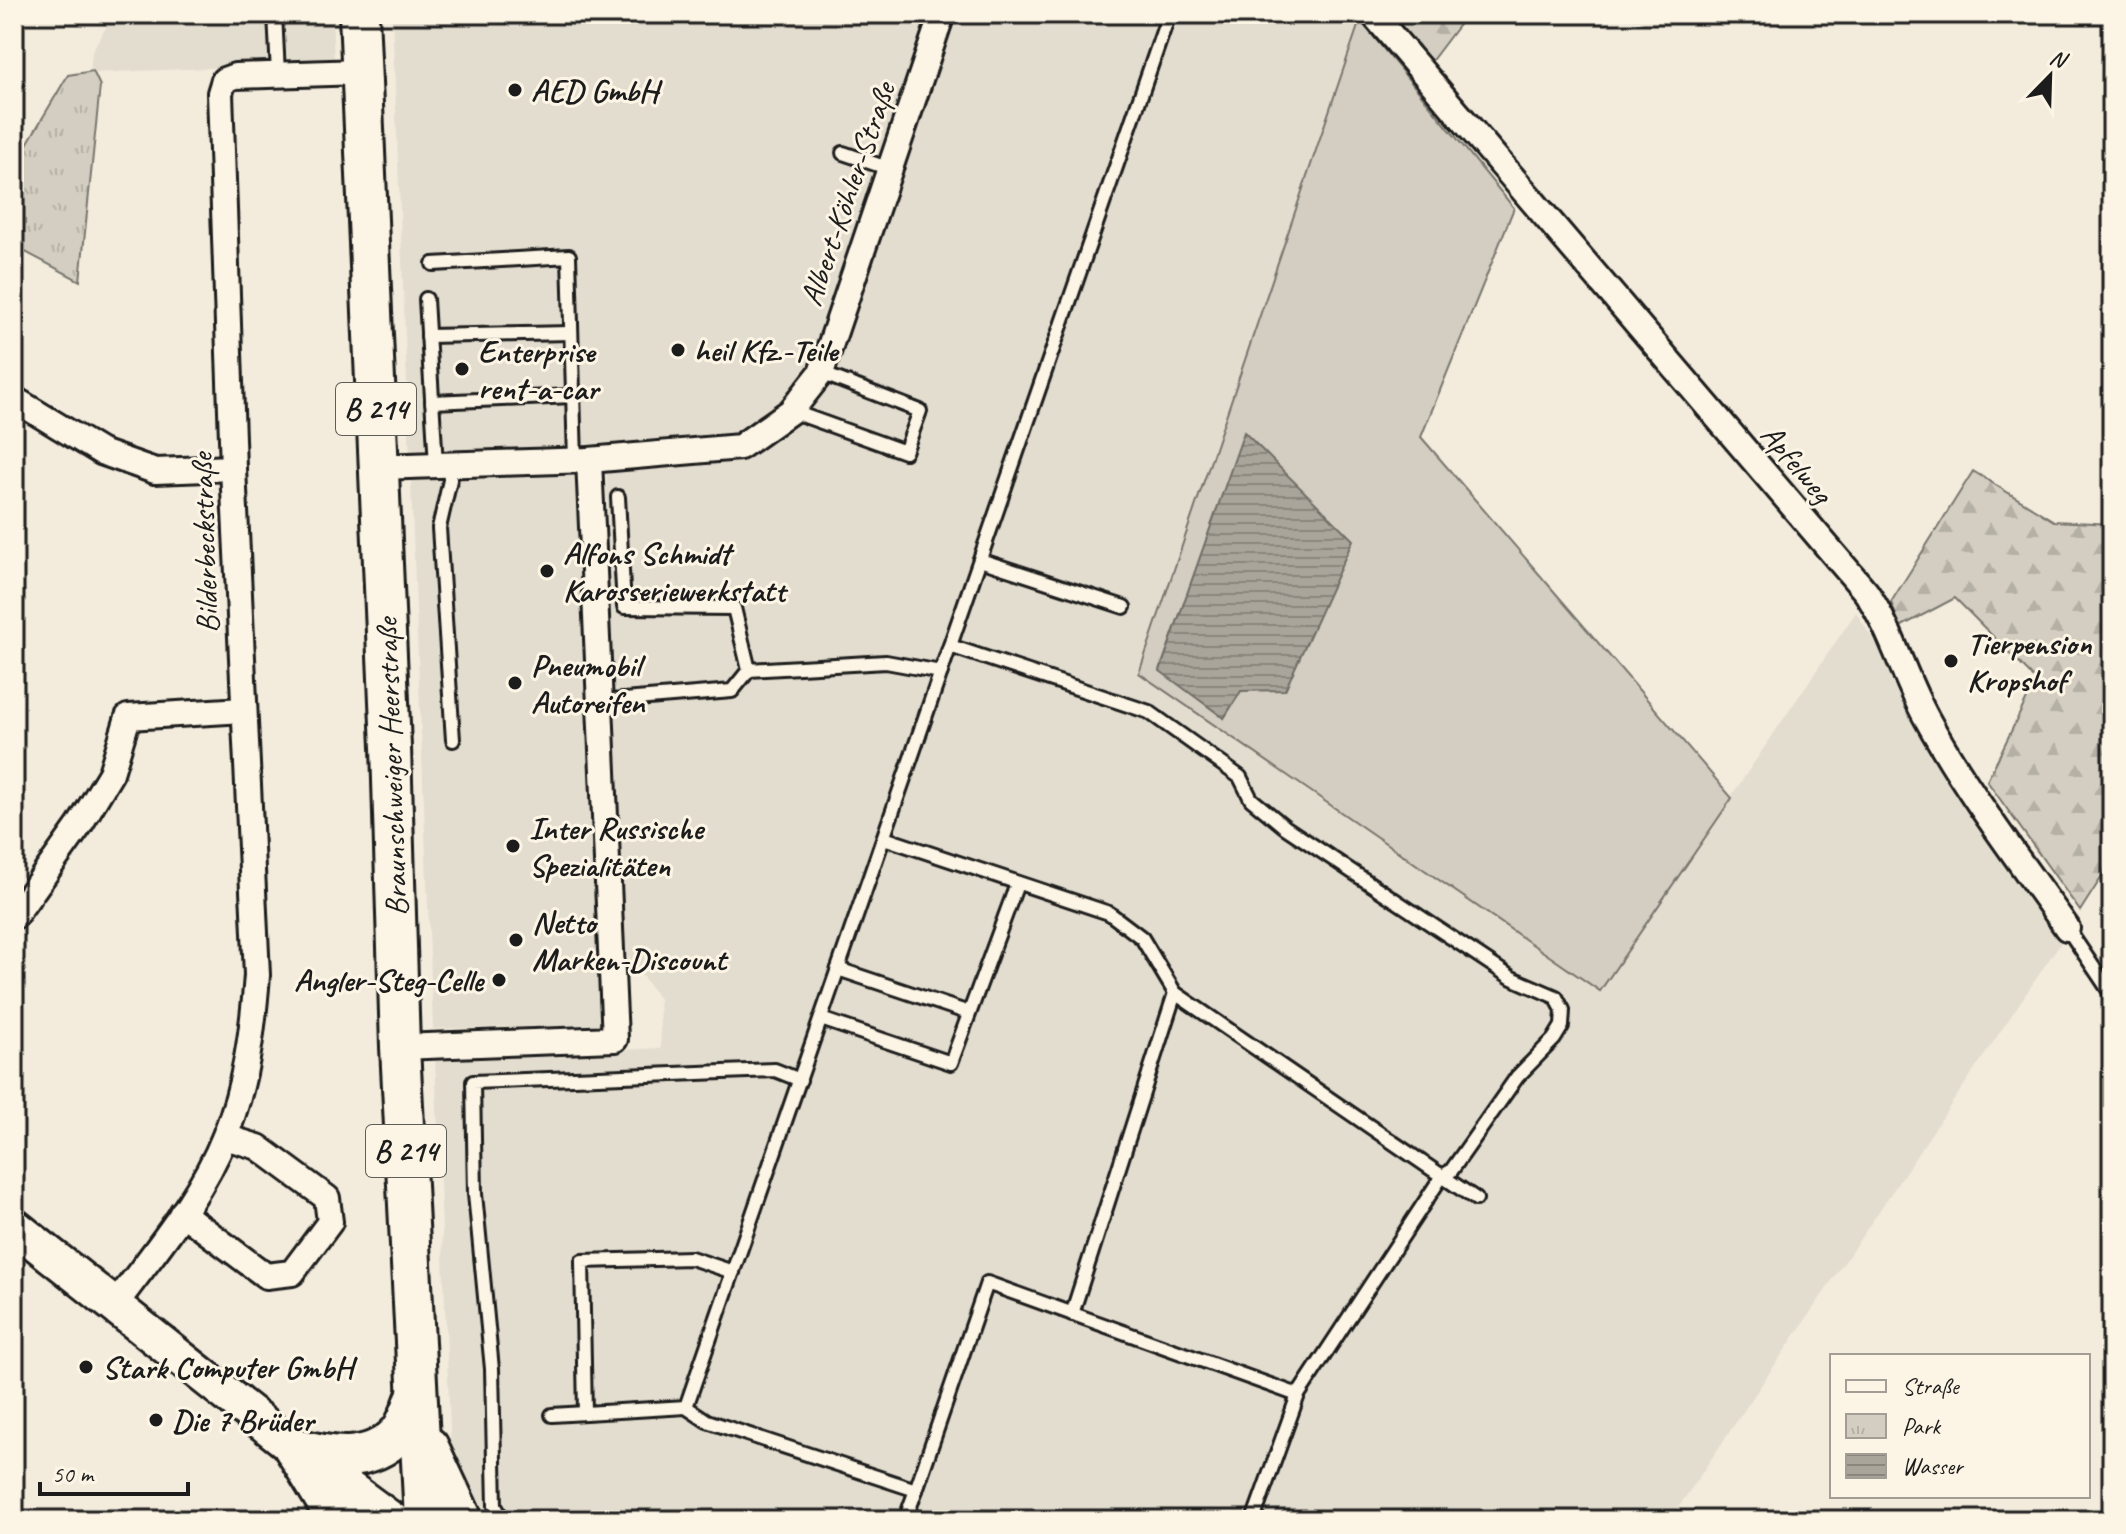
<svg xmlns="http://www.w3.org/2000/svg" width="2126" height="1534" font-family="Caveat,sans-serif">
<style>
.built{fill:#e3ddcf}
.grass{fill:#d3cec1;stroke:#78756e;stroke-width:2;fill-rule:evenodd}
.forest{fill:url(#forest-firs);stroke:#78756e;stroke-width:2}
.park{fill:url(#park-tufts);stroke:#78756e;stroke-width:2}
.water{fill:url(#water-rules);stroke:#716e68;stroke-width:2}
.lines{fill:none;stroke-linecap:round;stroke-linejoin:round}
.service-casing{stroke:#1c1c1c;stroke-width:18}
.minor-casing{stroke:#1c1c1c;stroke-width:30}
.secondary-casing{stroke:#1c1c1c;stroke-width:40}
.primary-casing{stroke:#1c1c1c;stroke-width:44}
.service{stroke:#fcf5e5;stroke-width:12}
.minor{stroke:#fcf5e5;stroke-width:24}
.secondary{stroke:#fcf5e5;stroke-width:34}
.primary{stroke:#fcf5e5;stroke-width:38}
.poi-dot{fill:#1c1c1c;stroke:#fcf5e5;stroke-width:3}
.labels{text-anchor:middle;stroke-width:6;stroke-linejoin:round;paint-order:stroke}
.shield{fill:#fcf5e5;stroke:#5f5d58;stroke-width:2}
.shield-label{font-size:30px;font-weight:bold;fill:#1c1c1c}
.poi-label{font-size:32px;font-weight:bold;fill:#1c1c1c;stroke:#fcf5e5;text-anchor:start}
.street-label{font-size:32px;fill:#1c1c1c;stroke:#fcf5e5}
</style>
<defs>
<pattern id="forest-firs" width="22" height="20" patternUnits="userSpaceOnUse" patternTransform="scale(2)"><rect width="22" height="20" fill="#d3cec1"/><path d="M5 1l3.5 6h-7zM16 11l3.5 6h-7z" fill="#b5b0a5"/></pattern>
<pattern id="park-tufts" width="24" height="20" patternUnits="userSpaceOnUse" patternTransform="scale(2)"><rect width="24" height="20" fill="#d3cec1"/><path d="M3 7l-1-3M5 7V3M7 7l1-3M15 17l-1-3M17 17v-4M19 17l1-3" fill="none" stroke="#b5b0a5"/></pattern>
<pattern id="water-rules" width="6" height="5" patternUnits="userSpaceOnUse" patternTransform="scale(2)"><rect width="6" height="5" fill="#aaa59b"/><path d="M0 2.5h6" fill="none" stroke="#8a867e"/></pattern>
</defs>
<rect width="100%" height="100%" fill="#f3ecdd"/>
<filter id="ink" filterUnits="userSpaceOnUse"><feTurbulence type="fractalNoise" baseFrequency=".0125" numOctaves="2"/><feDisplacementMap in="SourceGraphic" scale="16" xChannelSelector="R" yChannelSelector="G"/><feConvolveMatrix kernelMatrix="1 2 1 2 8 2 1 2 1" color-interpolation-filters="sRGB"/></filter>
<g filter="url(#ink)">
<g class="built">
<path d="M 114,14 L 332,14 L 334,63 L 90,73 L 92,51 Z"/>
<path d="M 392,14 L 729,14 L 735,21 L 738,14 L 931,14 L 808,369 L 780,405 L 733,436 L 575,445 L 601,1025 L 433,1029 Z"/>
<path d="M 954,14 L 1355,14 L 1360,20 L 1140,673 L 1600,990 L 1856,612 L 2061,942 L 1670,1520 L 479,1520 L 452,1478 L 435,1059 L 661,1048 L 659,999 L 621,947 L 606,464 L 744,454 L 830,376 Z"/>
</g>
<path class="grass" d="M 1360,20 L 1514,208 L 1421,437 L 1732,798 L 1600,991 L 1139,673 ZM 1245,432 L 1260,689 L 1241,691 L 1224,718 L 1160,670 Z"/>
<g class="forest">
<path d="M 1385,14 L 1467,14 L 1430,63 Z"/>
<path d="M 1973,471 L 2054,521 L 2112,524 L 2112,861 L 2080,911 L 1987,781 L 2036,680 L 1955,598 L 1900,627 L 1891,602 Z"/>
</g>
<path class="park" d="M 93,71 L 100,86 L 80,281 L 14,246 L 14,166 L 68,75 Z"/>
<path class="water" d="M 1244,432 L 1353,540 L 1285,690 L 1241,691 L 1224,718 L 1160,671 Z"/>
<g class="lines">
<g class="service-casing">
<g id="service">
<path d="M 275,14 L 278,74"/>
<path d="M 843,153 L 890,169"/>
<path d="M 433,264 L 569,256 L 575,460"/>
<path d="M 426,299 L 436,465"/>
<path d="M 428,336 L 571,333"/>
<path d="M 432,402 L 573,396"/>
<path d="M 791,411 L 905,452 L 920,411 L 821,373"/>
<path d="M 449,465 L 450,480 L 439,528 L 453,740"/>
<path d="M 618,497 L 624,607 L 734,608 L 749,670 L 886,662 L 941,672"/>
<path d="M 980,560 L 1124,607"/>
<path d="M 950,646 L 1149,712 L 1240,777 L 1251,799 L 1285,827 L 1512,978 L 1556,997 L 1563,1010 L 1562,1026 L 1554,1039 L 1517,1077 L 1451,1171 L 1442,1176 L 1476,1199"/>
<path d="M 600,702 L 732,691 L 749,670"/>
<path d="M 884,838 L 1109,913 L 1142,938 L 1175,993 L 1072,1314"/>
<path d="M 2067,928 L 2112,995"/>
<path d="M 838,969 L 969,1013"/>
<path d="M 1175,993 L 1442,1176 L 1298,1395 L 1253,1520"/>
<path d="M 821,1019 L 951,1063 L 1017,884"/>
<path d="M 686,1407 L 707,1421 L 916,1490 L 905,1520"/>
<path d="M 585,1413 L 582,1261 L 691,1258 L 733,1272"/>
<path d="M 552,1415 L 686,1407 L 1169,14"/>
<path d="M 916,1490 L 987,1283 L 1298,1395"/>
<path d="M 503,1520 L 495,1506 L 492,1369 L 475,1194 L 473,1082 L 775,1070 L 800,1080"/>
</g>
</g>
<g class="minor-casing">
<g id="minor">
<path d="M 1373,14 L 1866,592 C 1892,630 1904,678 1927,719 C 1967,792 2019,860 2067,928"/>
<path d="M 14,399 L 101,452 L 155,471 L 233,468"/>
<path d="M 379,467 L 589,460 L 740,447 L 791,411 L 821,373 L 942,14"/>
<path d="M 14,917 L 79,826 L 111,773 L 128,717 L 244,710"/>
<path d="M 400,1047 L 615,1039 L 589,460"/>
<path d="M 182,1213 L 266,1276 L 292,1273 L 330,1222 L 327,1198 L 258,1147 L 225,1137"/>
<path d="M 115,1305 C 154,1252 201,1197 225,1136 C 246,1084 253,1029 257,975 L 233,468 L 220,93 L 224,80 L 235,76 L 361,72"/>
</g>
</g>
<g class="secondary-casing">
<path id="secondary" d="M 14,1226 L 293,1447 L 392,1520"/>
</g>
<g class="primary-casing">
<g id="primary">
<path d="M 359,14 L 391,747 L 400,1047 L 424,1520"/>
<path d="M 293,1447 C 329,1457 369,1465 398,1434 C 407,1424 412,1406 417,1394"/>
<path d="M 293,1447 L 337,1520"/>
<path d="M 429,1447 L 463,1520"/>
</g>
</g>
<use href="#service" class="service"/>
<use href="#minor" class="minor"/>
<use href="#secondary" class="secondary"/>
<use href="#primary" class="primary"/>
</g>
</g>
<g class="poi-dot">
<circle cx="515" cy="90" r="8"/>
<circle cx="678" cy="350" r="8"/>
<circle cx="462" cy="369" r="8"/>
<circle cx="547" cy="571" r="8"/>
<circle cx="1951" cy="661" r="8"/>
<circle cx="515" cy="683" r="8"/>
<circle cx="513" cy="846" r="8"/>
<circle cx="516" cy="940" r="8"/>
<circle cx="499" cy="980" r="8"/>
<circle cx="86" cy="1367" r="8"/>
<circle cx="156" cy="1420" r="8"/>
</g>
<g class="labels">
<g class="shield">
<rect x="336" y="383" width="80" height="52" rx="6"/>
<rect x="366" y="1125" width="80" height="52" rx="6"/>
</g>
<g class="shield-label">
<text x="376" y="419">B 214</text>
<text x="406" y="1161">B 214</text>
</g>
<g class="poi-label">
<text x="531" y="101">AED GmbH</text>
<text x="694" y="361">heil Kfz.-Teile</text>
<text x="478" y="362">Enterprise<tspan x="478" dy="37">rent-a-car</tspan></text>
<text x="563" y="564">Alfons Schmidt<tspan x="563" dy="37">Karosseriewerkstatt</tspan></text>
<text x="1967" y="654">Tierpension<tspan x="1967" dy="37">Kropshof</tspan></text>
<text x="531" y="676">Pneumobil<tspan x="531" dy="37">Autoreifen</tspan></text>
<text x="529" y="839">Inter Russische<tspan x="529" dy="37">Spezialitäten</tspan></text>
<text x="532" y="933">Netto<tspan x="532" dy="37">Marken-Discount</tspan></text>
<text x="483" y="991" text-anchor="end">Angler-Steg-Celle</text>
<text x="102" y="1378">Stark Computer GmbH</text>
<text x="172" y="1431">Die 7 Brüder</text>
</g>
<g class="street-label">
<text transform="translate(847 194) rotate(-71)" y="11">Albert-Köhler-Straße</text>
<text transform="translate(1797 463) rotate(50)" y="11">Apfelweg</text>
<text transform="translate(204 543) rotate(-92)" y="11">Bilderbeckstraße</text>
<text transform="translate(391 767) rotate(-92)" y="11">Braunschweiger Heerstraße</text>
</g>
</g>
<rect width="2126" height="1534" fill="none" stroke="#fcf5e5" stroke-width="48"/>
<rect x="24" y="24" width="2078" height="1486" fill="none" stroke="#1c1c1c" stroke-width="3" filter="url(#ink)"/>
<rect x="1830" y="1354" width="260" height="144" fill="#fcf5e5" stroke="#a29e95" stroke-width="2"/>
<rect x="1846" y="1380" width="40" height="12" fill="#fcf5e5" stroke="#a29e95" stroke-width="2"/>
<text x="1902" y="1394" font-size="24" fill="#1c1c1c">Straße</text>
<rect x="1846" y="1414" width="40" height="24" fill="url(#park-tufts)" stroke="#a29e95" stroke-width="2"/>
<text x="1902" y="1434" font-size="24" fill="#1c1c1c">Park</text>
<rect x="1846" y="1454" width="40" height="24" fill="url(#water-rules)" stroke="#a29e95" stroke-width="2"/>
<text x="1902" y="1474" font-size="24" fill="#1c1c1c">Wasser</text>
<g transform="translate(2050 76) rotate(23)" stroke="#fcf5e5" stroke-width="6" paint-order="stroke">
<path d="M0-6L14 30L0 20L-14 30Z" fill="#1c1c1c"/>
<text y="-12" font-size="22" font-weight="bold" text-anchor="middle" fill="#1c1c1c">N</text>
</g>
<path d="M40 1482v12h148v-12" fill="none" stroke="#1c1c1c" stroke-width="4"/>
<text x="52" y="1482" font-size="24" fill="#1c1c1c" stroke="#fcf5e5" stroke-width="6" paint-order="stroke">50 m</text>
</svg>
